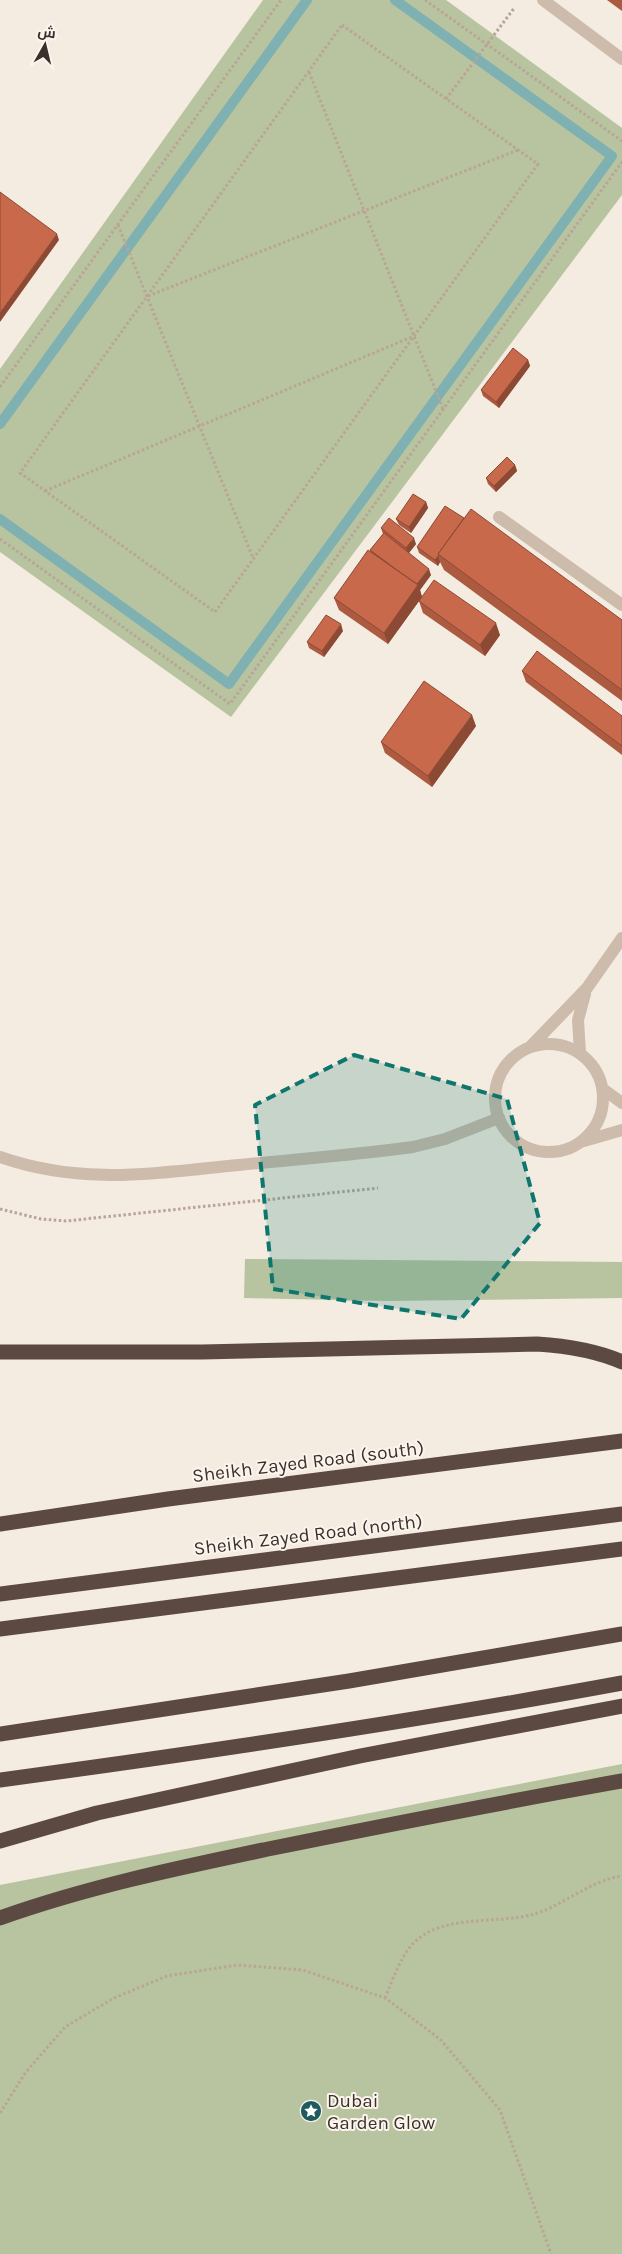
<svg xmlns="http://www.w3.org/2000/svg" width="622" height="2254" font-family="Karla,Cairo,sans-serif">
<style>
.green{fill:#b8c4a0}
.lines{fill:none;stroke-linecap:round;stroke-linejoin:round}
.stream{stroke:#7fb0b2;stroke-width:10}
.path{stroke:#b9a596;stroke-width:3;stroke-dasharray:2.5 2.5;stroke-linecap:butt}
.minor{stroke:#cdbbac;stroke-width:12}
.highway{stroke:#5c4a42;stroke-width:15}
.wall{fill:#ac5a40}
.shaded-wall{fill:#8c4a34}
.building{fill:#c8694b;stroke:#8c4a34}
.marked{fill:#0f766e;fill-opacity:0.2;stroke:#0f766e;stroke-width:4;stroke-dasharray:10 6;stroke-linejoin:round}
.labels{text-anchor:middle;stroke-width:4;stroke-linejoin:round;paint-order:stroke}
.street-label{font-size:19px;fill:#3b302b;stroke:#fbf5ee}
.poi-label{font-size:19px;fill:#3b302b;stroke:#fbf5ee;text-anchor:start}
</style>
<rect width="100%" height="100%" fill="#f4ebe1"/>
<g class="green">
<path d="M 263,0 L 446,0 L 622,128 L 622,195 L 231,717 L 0,552 L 0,369 Z"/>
<path d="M 245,1259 L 622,1262 L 622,1298 L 386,1301 L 244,1298 Z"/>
<path d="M 622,1764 L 622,2254 L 0,2254 L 0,1885 Z"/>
</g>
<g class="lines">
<g class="stream">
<path d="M 0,424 L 307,0"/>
<path d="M 0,519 L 229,684 L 612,156 L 395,0"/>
</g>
<g class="path">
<path d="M 425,0 L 622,141"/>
<path d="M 342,25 L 538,164 L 215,612 L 20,473 Z"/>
<path d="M 309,72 L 443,409"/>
<path d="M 446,99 L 515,7"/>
<path d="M 118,225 L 253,558"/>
<path d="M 148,296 L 518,150"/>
<path d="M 0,387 L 281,0"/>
<path d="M 45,491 L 414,336"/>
<path d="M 0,539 L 230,704 L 622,162"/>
<path d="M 0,1209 L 41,1219 L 66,1221 L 378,1188"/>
<path d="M 385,1998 C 391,1984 396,1969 404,1956 C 430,1909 495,1927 538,1913 C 566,1903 592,1880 622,1876"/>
<path d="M 0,2113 L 26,2072 L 65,2027 L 114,1998 L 167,1976 L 237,1965 L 303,1970 L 385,1998 L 440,2039 L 500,2110 L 551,2254"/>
</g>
<g class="minor">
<path d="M 543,0 L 622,59"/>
<path d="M 499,517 L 622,605"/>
<circle cx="549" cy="1098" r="54"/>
<path d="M 531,1046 L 587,988 L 622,938"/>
<path d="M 580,1053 L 578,1020 L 585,994"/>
<path d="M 603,1089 L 622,1103"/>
<path d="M 584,1141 L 622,1130"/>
<path d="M 0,1157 C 83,1186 154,1173 239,1165 C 297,1159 355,1155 413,1147 L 445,1139 L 499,1118"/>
</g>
<g class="highway">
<path d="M 0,1352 L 202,1352 L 537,1344 C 567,1346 595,1350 622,1362"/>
<path d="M 0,1524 L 168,1499 L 622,1441"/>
<path d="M 0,1594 L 622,1514"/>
<path d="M 0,1629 L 622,1549"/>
<path d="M 0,1734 L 349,1681 L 622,1634"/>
<path d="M 0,1780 C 208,1752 416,1721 622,1683"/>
<path d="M 0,1841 L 97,1813 L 360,1756 L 622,1706"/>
<path d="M 0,1918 C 87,1887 178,1868 268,1849 C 386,1825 504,1802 622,1781"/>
</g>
</g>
<g class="wall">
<path d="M 607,0 L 622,0 L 622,11 Z"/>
<path d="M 528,360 L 530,366 L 499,408 L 483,396 L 481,390 Z"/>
<path d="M 515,465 L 517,471 L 496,492 L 488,484 L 486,478 Z"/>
<path d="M 426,502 L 428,508 L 411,533 L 399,525 L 396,519 Z"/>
<path d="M 464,518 L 622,620 L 622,701 L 444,570 L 440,562 L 438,566 L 419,553 L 417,547 Z"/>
<path d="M 381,528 L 416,544 L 409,553 L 431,575 L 420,590 L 422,597 L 500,635 L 485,656 L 423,613 L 419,601 L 388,644 L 339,610 L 334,598 L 371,553 L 370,550 L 383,534 Z"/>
<path d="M 343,631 L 324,657 L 309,648 L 307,642 Z"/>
<path d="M 522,671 L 622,716 L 622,755 L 526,682 Z"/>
<path d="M 476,726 L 432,787 L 385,753 L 381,742 Z"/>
</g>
<g class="shaded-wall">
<path d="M 57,234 L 59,240 L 0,322 L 0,313 Z"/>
<path d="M 528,360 L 530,366 L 499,408 L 496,402 Z"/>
<path d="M 515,465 L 517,471 L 496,492 L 494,486 Z"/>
<path d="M 426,502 L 428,508 L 411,533 L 409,527 Z"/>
<path d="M 414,538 L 416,544 L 408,554 L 406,548 Z"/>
<path d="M 438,556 L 440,562 L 438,566 L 435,560 Z"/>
<path d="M 429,569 L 431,575 L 420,590 L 422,597 L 388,644 L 384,633 L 416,585 Z"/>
<path d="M 496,623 L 500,635 L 485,656 L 480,645 Z"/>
<path d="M 341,624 L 343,631 L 324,657 L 322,651 Z"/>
<path d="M 472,715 L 476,726 L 432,787 L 428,776 Z"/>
</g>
<g class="building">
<path d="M 0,192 L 57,234 L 0,313 Z"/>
<path d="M 513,348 L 528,360 L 496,402 L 481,390 Z"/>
<path d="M 507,457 L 515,465 L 494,486 L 486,478 Z"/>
<path d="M 413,494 L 426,502 L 409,527 L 396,519 Z"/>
<path d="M 445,506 L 464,518 L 438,554 L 439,555 L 435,560 L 417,547 Z"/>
<path d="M 471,509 L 622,620 L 622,690 L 438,554 Z"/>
<path d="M 389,518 L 414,538 L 406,548 L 381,528 Z"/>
<path d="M 384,533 L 429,569 L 417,584 L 397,570 L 370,550 Z"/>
<path d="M 368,550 L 418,585 L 384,633 L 334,598 Z"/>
<path d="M 434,580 L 496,623 L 480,645 L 419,601 Z"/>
<path d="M 326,615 L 341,624 L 322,651 L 307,642 Z"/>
<path d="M 537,651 L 622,716 L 622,746 L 522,671 Z"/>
<path d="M 424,681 L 472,715 L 428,776 L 381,742 Z"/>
</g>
<path class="marked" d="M 354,1055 L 507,1099 L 540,1223 L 461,1319 L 273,1289 L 255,1105 Z"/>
<defs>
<g id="sight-disc" transform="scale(1.125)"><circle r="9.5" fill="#1f5a5e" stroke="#fbf5ee"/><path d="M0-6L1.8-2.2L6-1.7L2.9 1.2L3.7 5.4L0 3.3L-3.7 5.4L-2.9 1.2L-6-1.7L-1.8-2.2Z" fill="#fff"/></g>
</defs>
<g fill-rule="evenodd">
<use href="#sight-disc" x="311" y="2111"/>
</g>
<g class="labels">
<g class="street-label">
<text transform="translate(308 1461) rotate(-7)" y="7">Sheikh Zayed Road (south)</text>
<text transform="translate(308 1534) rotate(-7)" y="7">Sheikh Zayed Road (north)</text>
</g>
<g class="poi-label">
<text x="327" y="2107">Dubai<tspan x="327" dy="22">Garden Glow</tspan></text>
</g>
</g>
<g transform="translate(45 45) rotate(8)" stroke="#fbf5ee" stroke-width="4" paint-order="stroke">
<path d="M0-4L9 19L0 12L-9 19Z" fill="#3b302b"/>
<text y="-8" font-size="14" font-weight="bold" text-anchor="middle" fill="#3b302b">ش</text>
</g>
</svg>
